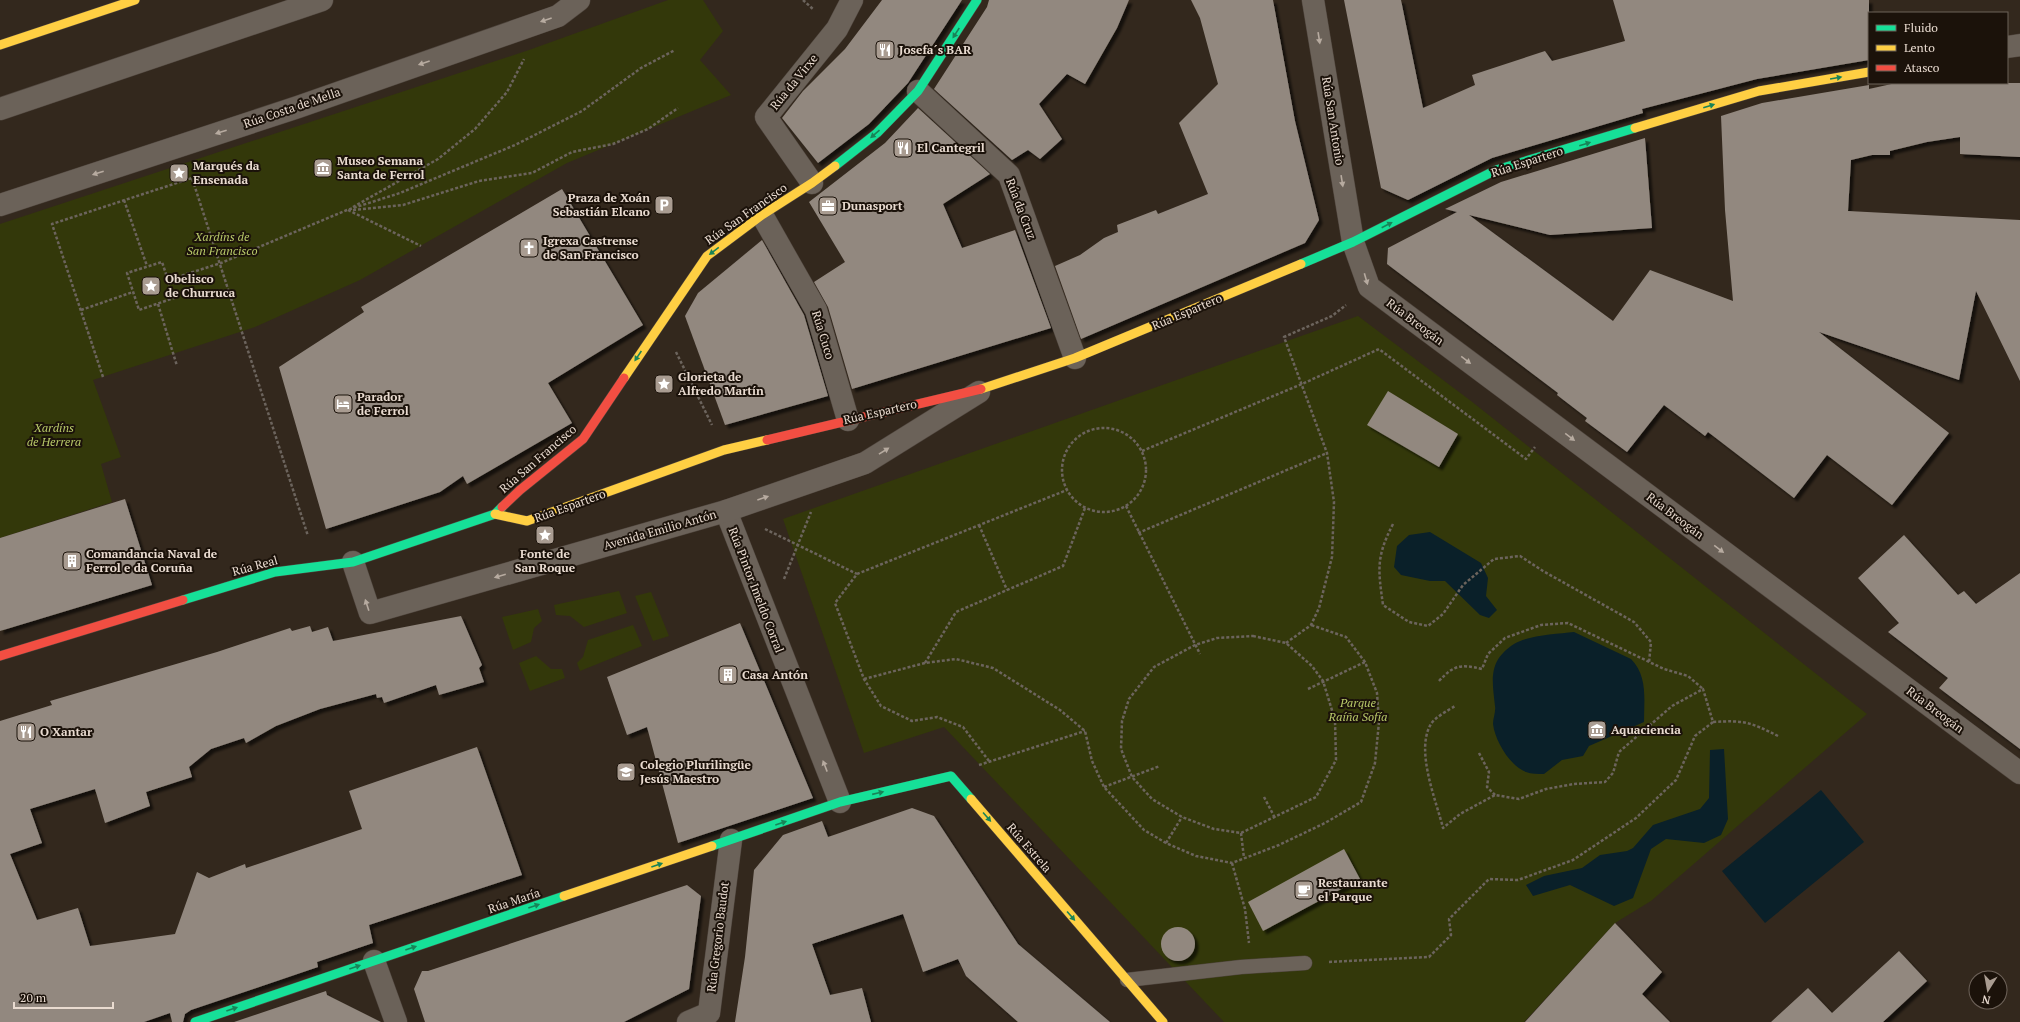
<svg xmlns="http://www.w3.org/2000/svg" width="2020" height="1022" font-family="'PT Serif',serif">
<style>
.green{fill:#33380a}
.water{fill:#0a2029}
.building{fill:#92887f;filter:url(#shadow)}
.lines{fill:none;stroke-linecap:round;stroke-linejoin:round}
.lane-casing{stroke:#4f453d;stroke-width:15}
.street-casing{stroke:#4f453d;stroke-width:23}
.fast-casing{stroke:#4f453d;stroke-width:10}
.slow-casing{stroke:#4f453d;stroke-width:10}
.jam-casing{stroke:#4f453d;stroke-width:10}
.path{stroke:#6c645d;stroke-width:2.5;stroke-dasharray:3 2;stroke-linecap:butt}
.lane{stroke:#6b6259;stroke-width:14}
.street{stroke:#6b6259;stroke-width:22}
.fast{stroke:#16e098;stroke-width:9}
.slow{stroke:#ffcf43;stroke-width:9}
.jam{stroke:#f24e42;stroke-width:9}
.oneway{fill:#b7aba0}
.oneway2{fill:#188358}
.labels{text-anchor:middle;stroke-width:4;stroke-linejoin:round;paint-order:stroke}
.poi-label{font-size:12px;font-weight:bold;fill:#e9dbd0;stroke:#1b120a;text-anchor:start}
.street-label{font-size:12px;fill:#e9dbd0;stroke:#1b120a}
.park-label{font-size:12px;font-style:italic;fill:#b8c969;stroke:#1b120a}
</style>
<defs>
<filter id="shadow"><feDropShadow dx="3.5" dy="3.5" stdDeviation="1" flood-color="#0009"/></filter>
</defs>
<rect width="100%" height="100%" fill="#33281d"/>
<g class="green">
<path d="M 668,0 L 703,0 L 723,31 L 700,60 L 731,95 L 567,163 L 360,280 L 255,327 L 93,380 L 121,457 L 101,464 L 112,502 L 0,538 L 0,224 L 529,50 Z"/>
<path d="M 1358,316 L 1471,401 L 1867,714 L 1651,901 L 1615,923 L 1524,1022 L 1224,1022 L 944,727 L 864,753 L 783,519 Z"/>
<path d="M 619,591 L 627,613 L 584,627 L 570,616 L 556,615 L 554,605 Z"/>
<path d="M 651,592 L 669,636 L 653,641 L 635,596 Z"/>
<path d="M 538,609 L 542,621 L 534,628 L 531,642 L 513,650 L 502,617 Z"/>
<path d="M 633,625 L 642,646 L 580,671 L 577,663 L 583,657 L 588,640 Z"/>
<path d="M 536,656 L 551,669 L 562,669 L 565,678 L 530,691 L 519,663 Z"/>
</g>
<g class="water">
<path d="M 1430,532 L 1481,563 L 1488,578 L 1486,596 L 1497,610 L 1489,618 L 1480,615 L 1445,581 L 1430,581 L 1401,575 L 1394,567 L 1397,546 L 1409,535 Z"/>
<path d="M 1574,632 L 1631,659 C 1648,676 1644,700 1644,722 L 1589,746 L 1583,756 L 1562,760 L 1544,774 C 1538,774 1531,774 1526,772 C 1510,766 1495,741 1493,724 C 1493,718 1496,712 1495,706 C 1492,679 1488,661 1514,644 C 1529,635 1556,634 1574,632 Z"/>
<path d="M 1724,749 L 1728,819 L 1721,835 L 1704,843 L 1666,839 L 1651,849 L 1633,898 L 1614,906 L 1570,885 L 1533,896 L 1526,885 L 1544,876 L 1582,868 L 1600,855 L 1627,851 L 1633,848 L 1653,825 L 1700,809 L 1709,798 L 1710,750 Z"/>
<path d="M 1821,790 L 1864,842 L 1765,923 L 1722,871 Z"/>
</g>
<g class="building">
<path d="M 882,0 L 962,0 L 908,83 L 869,124 L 818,163 L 782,118 L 803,91 L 845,49 Z"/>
<path d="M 989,0 L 1129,0 L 1117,28 L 1085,84 L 1067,74 L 1039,104 L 1062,139 L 1040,159 L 1028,150 L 1012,160 L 934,89 L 987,7 Z"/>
<path d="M 1191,0 L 1273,0 L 1295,121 L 1319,220 L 1305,243 L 1081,339 L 1055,266 L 1080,255 L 1104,238 L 1118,232 L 1117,225 L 1156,210 L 1158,214 L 1208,194 L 1179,123 L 1218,84 L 1200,18 Z"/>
<path d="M 1344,0 L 1401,0 L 1423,108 L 1475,85 L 1472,75 L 1545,51 L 1552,61 L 1625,41 L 1613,0 L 1869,0 L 1869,60 L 1757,79 L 1642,109 L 1643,113 L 1492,158 L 1408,200 L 1381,188 Z"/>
<path d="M 1896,83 L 2020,83 L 2020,157 L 1960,154 L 1960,137 L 1927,142 L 1894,150 L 1890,151 L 1890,155 L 1872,155 L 1851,160 L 1848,211 L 2020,220 L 2020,381 L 1976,291 L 1959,380 L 1819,332 L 1949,433 L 1892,505 L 1827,455 L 1794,498 L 1708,432 L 1705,436 L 1664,405 L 1627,452 L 1585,421 L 1587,418 L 1557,395 L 1558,393 L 1387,264 L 1388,248 L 1457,212 L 1445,209 L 1501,182 L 1645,138 L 1652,228 L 1550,235 L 1469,215 L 1613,321 L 1650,270 L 1733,301 L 1725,210 L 1721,116 L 1762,103 L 1869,85 L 1869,89 Z"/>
<path d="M 918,108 L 990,174 L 943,204 L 962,248 L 1015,230 L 1051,328 L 852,389 L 828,307 L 814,282 L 845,262 L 809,202 L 885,143 Z"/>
<path d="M 562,189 L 643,325 L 548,383 L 572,423 L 467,484 L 463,476 L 440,492 L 326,529 L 279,367 L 364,312 L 361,307 Z"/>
<path d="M 762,240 L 804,315 L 828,396 L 725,425 L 685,316 L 698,293 Z"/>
<path d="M 1388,391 L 1458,434 L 1439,467 L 1367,425 Z"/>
<path d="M 125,499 L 152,585 L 0,631 L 0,538 Z"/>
<path d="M 1904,535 L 1958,595 L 1964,591 L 1976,604 L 2020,573 L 2020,749 L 1939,688 L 1948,678 L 1888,632 L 1899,623 L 1858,578 Z"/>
<path d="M 461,616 L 482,665 L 479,668 L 484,682 L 439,695 L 436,685 L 384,703 L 382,697 L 377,698 L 376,694 L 320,709 L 276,726 L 246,743 L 244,738 L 211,749 L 189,767 L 192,777 L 146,792 L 150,806 L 105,823 L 95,789 L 30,809 L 42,843 L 10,854 L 37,920 L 78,908 L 90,946 L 175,934 L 197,872 L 209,878 L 245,864 L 246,868 L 362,829 L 349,791 L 477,747 L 522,875 L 369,925 L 373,943 L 317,962 L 318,967 L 191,1010 L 185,1014 L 183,1022 L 172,1022 L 170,1013 L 144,1022 L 0,1022 L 0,721 L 52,705 L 50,701 L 217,652 L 290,628 L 292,631 L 310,626 L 312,632 L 328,627 L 333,641 Z"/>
<path d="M 740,623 L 813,798 L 678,843 L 647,727 L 627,735 L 607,677 Z"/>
<path d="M 912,808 L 934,816 L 1018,944 L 1110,1022 L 1018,1022 L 966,976 L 958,959 L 923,972 L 903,914 L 812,944 L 830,995 L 862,988 L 871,1022 L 735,1022 L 745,957 L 754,870 L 783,835 L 822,821 L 828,837 Z"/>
<path d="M 1344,849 L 1360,879 L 1263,931 L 1248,902 Z"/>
<path d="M 687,885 L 701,896 L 689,989 L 624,1022 L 425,1022 L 414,989 L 422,971 L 428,971 Z"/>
<path d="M 1615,923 L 1662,972 L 1642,994 L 1670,1022 L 1525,1022 Z"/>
<circle cx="1178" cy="944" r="17"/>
<path d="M 1899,951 L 1927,981 L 1883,1022 L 1771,1022 L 1808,988 L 1832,1013 Z"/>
<path d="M 326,991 L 327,995 L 381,1022 L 234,1022 Z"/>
</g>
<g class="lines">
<g class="lane-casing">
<path id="lane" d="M 1127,980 L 1241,967 L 1305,963"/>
</g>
<g class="street-casing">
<g id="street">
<path d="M 1313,0 L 1353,242 L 1369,287 L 2020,773"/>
<path d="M 2007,47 L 2020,45"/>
<path d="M 918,91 L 1009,175 L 1075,358"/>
<path d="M 0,109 L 322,0"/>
<path d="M 812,183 L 766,117 L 837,29 L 852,0"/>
<path d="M 0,205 L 298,107 L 558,16 L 579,0"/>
<path d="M 762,215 L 816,310 L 848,420"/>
<path d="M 726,511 L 840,802"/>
<path d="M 353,562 L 370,613 L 726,511 L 865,463 L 979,392"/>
<path d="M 374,961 L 396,1022"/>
<path d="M 688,1022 L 709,1013 L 731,840"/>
</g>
</g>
<g class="fast-casing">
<g id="fast">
<path d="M 835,166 L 877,133 L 918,91 L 977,0"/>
<path d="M 1301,264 L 1353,242 L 1496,170 L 1635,128"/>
<path d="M 183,600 L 275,572 L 353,562 L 495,514 L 502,507"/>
<path d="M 712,846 L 840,802 L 951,776 L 971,799"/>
<path d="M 195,1022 L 564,896"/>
</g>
</g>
<g class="slow-casing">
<g id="slow">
<path d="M 0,45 L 135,0"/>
<path d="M 1635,128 L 1759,91 L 1869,72"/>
<path d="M 624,378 L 707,256 L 762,215 L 812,183 L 835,166"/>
<path d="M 981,389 L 1075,358 L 1301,264"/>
<path d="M 495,514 L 527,521 L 724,450 L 767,440"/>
<path d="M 971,799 L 1163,1022"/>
<path d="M 564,896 L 712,846"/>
</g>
</g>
<g class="jam-casing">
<g id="jam">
<path d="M 767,440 L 981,389"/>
<path d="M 502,507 L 520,490 L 583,439 L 624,378"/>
<path d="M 0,656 L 183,600"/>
</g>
</g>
<g class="path">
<path d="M 803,0 L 814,10"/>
<path d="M 124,200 L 147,266"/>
<path d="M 353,207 L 438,159 L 475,129 L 507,92 L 524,59"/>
<path d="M 348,210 L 421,246"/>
<path d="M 353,210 L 403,205 L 479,181 L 532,173 L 572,152 L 613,144 L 648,129 L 678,108"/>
<path d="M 168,280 L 162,262 L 127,273 L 139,310 L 174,298 L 168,280 L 221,263 L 347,210 L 400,193 L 515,145 L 582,111 L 641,68 L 675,50"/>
<path d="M 158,304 L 177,366"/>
<path d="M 81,310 L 133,292"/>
<path d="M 676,352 L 712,425"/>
<path d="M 103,377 L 52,224 L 192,178 L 308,536"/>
<circle cx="1104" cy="470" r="42"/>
<path d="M 1142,451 L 1302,384 L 1379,349 L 1526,459 L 1535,447"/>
<path d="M 1126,506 L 1200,654"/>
<path d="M 1393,524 C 1376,557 1378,569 1383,605 L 1409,622 L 1428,626 L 1443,614 L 1463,585 L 1494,559 L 1520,556 L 1543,571 L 1634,622 L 1651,642 L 1649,663"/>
<path d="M 979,525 L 1007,590"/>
<path d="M 765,529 L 857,574"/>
<path d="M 1138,533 L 1327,453"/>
<path d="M 784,579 L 811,512"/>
<path d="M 1253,636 L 1286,643 L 1312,666 L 1323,681 L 1335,720 L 1336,760 L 1316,797 L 1241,833 L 1214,829 L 1182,817 L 1152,799 L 1132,777 L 1121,749 L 1122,721 L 1129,699 L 1154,667 L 1195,645 L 1217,638 Z"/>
<path d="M 1286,643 L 1311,625 L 1319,608 L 1332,557 L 1334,502 L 1327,453 L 1284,337 L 1332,316 L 1346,305"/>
<path d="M 925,663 L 956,612 L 1063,566 L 1085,508"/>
<path d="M 864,679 L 925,663 L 956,659 L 993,668 L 1060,710 L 1085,731 L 1092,761 L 1104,787 L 1144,830 L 1166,843 L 1196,856 L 1232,863 L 1279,845 L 1325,823 L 1361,802 L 1375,763 L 1379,722 L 1377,693 L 1365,662 L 1346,637 L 1311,625"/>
<path d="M 1439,681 C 1454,665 1460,664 1482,669 L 1488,654 L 1505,638 L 1541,625 L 1568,623 L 1664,669 L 1688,676 L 1703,689"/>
<path d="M 1308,689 L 1365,662"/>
<path d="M 1713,722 C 1744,720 1750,722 1778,736"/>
<path d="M 1479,753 L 1489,772 L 1487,787 L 1495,795"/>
<path d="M 989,761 L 963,727 L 937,717 L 912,721 L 881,706 L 864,679 L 835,603 L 857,574 L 1067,490"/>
<path d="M 979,765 L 1085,731"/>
<path d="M 1104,787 L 1160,766"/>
<path d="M 1264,797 L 1275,818"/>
<path d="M 1241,833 L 1244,858"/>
<path d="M 1166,843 L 1182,817"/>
<path d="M 1232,863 L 1245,909 L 1249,943"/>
<path d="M 1329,962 L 1429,957 L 1451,935 L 1449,919 L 1489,879 L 1518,880 L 1573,860 L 1636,818 L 1676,780 L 1695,736 L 1713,722 L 1703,689 L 1672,706 L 1619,752 L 1613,773 L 1605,782 L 1574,784 L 1546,789 L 1519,799 L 1495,795 L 1460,814 L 1443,828 C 1436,800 1415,750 1431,724 C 1435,717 1449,710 1455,706"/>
</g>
<use href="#lane" class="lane"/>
<use href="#street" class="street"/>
<use href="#fast" class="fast"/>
<use href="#slow" class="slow"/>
<use href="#jam" class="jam"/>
</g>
<defs><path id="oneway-solid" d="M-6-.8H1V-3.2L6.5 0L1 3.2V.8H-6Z"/></defs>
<g class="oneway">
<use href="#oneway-solid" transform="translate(546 20) rotate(161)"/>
<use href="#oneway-solid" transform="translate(1319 38) rotate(81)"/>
<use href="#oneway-solid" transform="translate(424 63) rotate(161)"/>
<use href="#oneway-solid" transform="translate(221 132) rotate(162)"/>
<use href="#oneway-solid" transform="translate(98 173) rotate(162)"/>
<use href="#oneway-solid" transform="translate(1342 181) rotate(81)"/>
<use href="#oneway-solid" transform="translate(1366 279) rotate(74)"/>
<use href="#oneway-solid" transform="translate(1466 360) rotate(37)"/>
<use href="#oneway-solid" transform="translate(1570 437) rotate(37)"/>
<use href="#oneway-solid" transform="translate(884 451) rotate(-32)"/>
<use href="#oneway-solid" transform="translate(763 498) rotate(-19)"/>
<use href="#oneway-solid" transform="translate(1719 549) rotate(37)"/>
<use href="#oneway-solid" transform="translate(500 576) rotate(164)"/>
<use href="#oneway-solid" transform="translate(367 605) rotate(-108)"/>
<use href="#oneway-solid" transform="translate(825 766) rotate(-111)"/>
</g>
<g class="oneway2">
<use href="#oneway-solid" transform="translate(956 33) rotate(123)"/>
<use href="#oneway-solid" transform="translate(1836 78) rotate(-10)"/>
<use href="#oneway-solid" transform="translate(1709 106) rotate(-17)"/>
<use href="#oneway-solid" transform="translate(875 134) rotate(139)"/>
<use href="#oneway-solid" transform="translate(1585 144) rotate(-17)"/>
<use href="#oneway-solid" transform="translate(1387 225) rotate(-27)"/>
<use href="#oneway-solid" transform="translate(714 251) rotate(143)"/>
<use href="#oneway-solid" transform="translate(638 356) rotate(124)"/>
<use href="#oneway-solid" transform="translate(878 793) rotate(-13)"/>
<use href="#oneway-solid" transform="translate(987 817) rotate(49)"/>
<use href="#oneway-solid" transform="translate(781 823) rotate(-19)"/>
<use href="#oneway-solid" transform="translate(657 865) rotate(-19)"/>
<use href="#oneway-solid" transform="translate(534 906) rotate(-19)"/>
<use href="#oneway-solid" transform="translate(1071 916) rotate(49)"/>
<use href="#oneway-solid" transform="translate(411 948) rotate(-19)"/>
<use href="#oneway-solid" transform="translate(355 967) rotate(-19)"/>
<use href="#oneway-solid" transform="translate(232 1009) rotate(-19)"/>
</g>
<defs>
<g id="restaurant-square" transform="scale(1)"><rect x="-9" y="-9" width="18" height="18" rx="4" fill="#a99c91" stroke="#1b120a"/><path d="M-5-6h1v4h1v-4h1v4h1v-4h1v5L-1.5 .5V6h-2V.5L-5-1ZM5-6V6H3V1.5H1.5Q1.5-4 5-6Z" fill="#fff"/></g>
<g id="museum-square" transform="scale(1)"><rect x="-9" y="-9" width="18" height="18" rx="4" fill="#a99c91" stroke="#1b120a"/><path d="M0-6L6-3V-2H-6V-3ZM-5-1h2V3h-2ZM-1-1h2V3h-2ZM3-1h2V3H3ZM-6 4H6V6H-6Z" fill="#fff"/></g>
<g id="sight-square" transform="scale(1)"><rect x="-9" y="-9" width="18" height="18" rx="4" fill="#a99c91" stroke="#1b120a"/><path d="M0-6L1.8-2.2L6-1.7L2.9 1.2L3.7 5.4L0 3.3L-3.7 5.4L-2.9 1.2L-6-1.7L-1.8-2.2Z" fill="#fff"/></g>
<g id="parking-square" transform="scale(1)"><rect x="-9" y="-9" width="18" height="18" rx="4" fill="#a99c91" stroke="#1b120a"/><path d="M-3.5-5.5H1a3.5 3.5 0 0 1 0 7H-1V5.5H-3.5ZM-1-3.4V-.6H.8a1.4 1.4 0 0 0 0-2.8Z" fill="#fff"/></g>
<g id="office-square" transform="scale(1)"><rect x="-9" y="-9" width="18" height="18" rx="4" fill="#a99c91" stroke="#1b120a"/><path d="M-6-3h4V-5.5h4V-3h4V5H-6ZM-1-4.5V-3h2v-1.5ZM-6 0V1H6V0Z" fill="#fff"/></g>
<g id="church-square" transform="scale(1)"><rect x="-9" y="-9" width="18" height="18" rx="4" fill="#a99c91" stroke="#1b120a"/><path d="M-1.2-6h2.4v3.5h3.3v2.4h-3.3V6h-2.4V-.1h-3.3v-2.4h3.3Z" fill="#fff"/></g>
<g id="hotel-square" transform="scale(1)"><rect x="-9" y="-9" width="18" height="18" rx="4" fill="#a99c91" stroke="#1b120a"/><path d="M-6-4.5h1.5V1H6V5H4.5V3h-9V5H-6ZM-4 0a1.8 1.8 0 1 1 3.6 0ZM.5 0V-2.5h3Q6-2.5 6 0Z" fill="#fff"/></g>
<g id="building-square" transform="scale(1)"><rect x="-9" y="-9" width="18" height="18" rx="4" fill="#a99c91" stroke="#1b120a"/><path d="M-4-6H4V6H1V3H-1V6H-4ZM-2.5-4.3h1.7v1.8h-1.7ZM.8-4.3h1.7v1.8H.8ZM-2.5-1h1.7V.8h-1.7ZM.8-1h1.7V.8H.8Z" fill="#fff"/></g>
<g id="school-square" transform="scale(1)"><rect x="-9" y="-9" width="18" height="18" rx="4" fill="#a99c91" stroke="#1b120a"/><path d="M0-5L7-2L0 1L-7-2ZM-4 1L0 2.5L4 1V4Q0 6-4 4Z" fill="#fff"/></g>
<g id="cafe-square" transform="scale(1)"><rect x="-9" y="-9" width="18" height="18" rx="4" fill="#a99c91" stroke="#1b120a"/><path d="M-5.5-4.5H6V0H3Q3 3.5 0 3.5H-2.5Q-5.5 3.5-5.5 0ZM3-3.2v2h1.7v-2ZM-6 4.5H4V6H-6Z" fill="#fff"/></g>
</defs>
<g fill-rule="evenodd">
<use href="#restaurant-square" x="885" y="50"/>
<use href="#restaurant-square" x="903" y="148"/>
<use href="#museum-square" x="323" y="168"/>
<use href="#sight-square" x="179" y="173"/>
<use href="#parking-square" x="664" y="205"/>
<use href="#office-square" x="828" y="206"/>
<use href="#church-square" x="529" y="248"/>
<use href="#sight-square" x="151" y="286"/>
<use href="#sight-square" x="664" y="384"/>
<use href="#hotel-square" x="343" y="404"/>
<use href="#sight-square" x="545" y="535"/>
<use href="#building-square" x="72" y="561"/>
<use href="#building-square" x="728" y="675"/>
<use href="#museum-square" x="1597" y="730"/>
<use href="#restaurant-square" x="26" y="732"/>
<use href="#school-square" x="626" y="772"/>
<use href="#cafe-square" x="1304" y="890"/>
</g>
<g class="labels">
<g class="poi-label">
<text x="899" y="54">Josefa´s BAR</text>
<text x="917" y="152">El Cantegril</text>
<text x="337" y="165">Museo Semana<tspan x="337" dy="14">Santa de Ferrol</tspan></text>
<text x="193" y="170">Marqués da<tspan x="193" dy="14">Ensenada</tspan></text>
<text x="650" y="202" text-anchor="end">Praza de Xoán<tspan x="650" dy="14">Sebastián Elcano</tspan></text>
<text x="842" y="210">Dunasport</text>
<text x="543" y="245">Igrexa Castrense<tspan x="543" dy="14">de San Francisco</tspan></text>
<text x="165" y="283">Obelisco<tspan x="165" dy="14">de Churruca</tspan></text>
<text x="678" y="381">Glorieta de<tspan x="678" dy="14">Alfredo Martín</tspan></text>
<text x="357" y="401">Parador<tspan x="357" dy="14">de Ferrol</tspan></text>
<text x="86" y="558">Comandancia Naval de<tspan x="86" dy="14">Ferrol e da Coruña</tspan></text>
<text x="545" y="558" text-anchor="middle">Fonte de<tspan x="545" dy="14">San Roque</tspan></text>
<text x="742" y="679">Casa Antón</text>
<text x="1611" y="734">Aquaciencia</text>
<text x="40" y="736">O Xantar</text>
<text x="640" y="769">Colegio Plurilingüe<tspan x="640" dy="14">Jesús Maestro</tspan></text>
<text x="1318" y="887">Restaurante<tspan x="1318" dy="14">el Parque</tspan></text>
</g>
<g class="street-label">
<text transform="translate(794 82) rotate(-51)" y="4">Rúa da Virxe</text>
<text transform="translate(292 108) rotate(-19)" y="4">Rúa Costa de Mella</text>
<text transform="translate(1333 121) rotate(81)" y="4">Rúa San Antonio</text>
<text transform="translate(1527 162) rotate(-18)" y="4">Rúa Espartero</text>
<text transform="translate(1021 209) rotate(69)" y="4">Rúa da Cruz</text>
<text transform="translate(746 214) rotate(-35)" y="4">Rúa San Francisco</text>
<text transform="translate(1187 312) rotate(-23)" y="4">Rúa Espartero</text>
<text transform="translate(1415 322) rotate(37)" y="4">Rúa Breogán</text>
<text transform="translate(823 335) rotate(73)" y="4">Rúa Cuco</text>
<text transform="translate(880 412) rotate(-13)" y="4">Rúa Espartero</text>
<text transform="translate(538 459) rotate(-41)" y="4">Rúa San Francisco</text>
<text transform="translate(570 506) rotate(-20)" y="4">Rúa Espartero</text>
<text transform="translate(1675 516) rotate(37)" y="4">Rúa Breogán</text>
<text transform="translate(660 530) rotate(-16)" y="4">Avenida Emilio Antón</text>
<text transform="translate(255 566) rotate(-15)" y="4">Rúa Real</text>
<text transform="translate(756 590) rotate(69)" y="4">Rúa Pintor Imeldo Corral</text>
<text transform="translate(1935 710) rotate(37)" y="4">Rúa Breogán</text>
<text transform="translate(1029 848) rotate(49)" y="4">Rúa Estrela</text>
<text transform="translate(514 901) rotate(-19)" y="4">Rúa María</text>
<text transform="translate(718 937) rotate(-83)" y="4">Rúa Gregorio Baudot</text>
</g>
<g class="park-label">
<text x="222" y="241">Xardíns de<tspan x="222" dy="14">San Francisco</tspan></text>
<text x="54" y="432">Xardíns<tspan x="54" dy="14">de Herrera</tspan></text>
<text x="1358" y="707">Parque<tspan x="1358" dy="14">Raíña Sofía</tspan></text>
</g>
</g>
<rect x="1868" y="12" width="140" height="72" fill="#1b120a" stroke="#6d6259"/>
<rect x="1876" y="25" width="20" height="6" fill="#16e098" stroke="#6d6259"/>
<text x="1904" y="32" font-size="12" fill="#e9dbd0">Fluido</text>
<rect x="1876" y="45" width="20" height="6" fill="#ffcf43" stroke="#6d6259"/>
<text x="1904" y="52" font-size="12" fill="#e9dbd0">Lento</text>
<rect x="1876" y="65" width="20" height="6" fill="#f24e42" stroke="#6d6259"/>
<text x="1904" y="72" font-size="12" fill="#e9dbd0">Atasco</text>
<g transform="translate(1988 990) rotate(191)"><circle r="19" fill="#1b120a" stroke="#6d6259"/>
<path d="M0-3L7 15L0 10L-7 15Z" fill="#a99c91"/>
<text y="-6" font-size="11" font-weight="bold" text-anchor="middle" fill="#e9dbd0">N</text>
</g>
<path d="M14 1002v6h99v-6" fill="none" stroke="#e9dbd0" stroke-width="2"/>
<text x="20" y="1002" font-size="12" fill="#e9dbd0" stroke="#1b120a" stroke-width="3" paint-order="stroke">20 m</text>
</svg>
